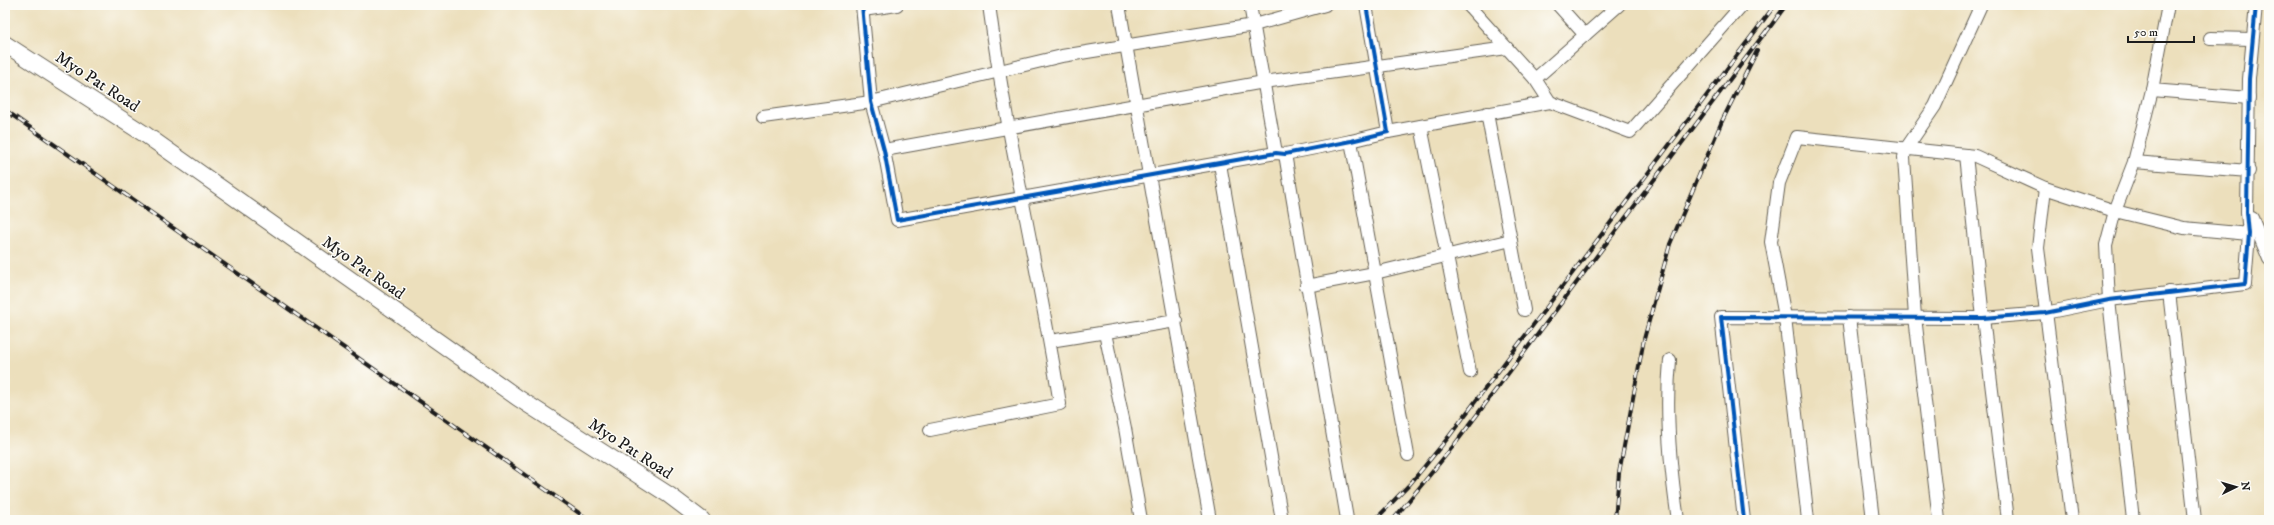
<svg xmlns="http://www.w3.org/2000/svg" width="2274" height="525" font-family="'IM FELL DW Pica',serif">
<style>
.lines{fill:none;stroke-linecap:round;stroke-linejoin:round}
.minor-casing{stroke:#656054;stroke-width:14}
.major-casing{stroke:#656054;stroke-width:18}
.minor{stroke:#fff;stroke-width:12}
.major{stroke:#fff;stroke-width:16}
.rail-casing{stroke:#1c1c1c;stroke-width:4}
.rail{stroke:#fdfcf7;stroke-width:2.5;stroke-dasharray:8;stroke-linecap:butt}
.cycleway-casing{stroke:#fdfcf7;stroke-width:6}
.cycleway{stroke:#0057b8;stroke-width:4}
.labels{text-anchor:middle;stroke-width:3;stroke-linejoin:round;paint-order:stroke}
.street-label{font-size:17px;fill:#1c1c1c;stroke:#fdfcf7}
</style>
<rect width="100%" height="100%" fill="#fdfcf7"/>
<filter id="ink" filterUnits="userSpaceOnUse"><feTurbulence type="fractalNoise" baseFrequency=".025" numOctaves="2"/><feDisplacementMap in="SourceGraphic" scale="8" xChannelSelector="R" yChannelSelector="G"/><feConvolveMatrix kernelMatrix="1 2 1 2 8 2 1 2 1" color-interpolation-filters="sRGB"/></filter>
<filter id="wash" filterUnits="userSpaceOnUse"><feTurbulence type="fractalNoise" baseFrequency=".012" numOctaves="4" result="noise"/><feDisplacementMap in="SourceGraphic" scale="16" xChannelSelector="R" yChannelSelector="G"/><feGaussianBlur stdDeviation="0.9" result="paint"/><feColorMatrix in="noise" values="0 0 0 0 0 0 0 0 0 0 0 0 0 0 0 0 0 1.4 0 .05"/><feComposite in="paint" operator="in"/></filter>
<g filter="url(#wash)">
<rect width="100%" height="100%" fill="#ecdfbc"/>
</g>
<g filter="url(#ink)">
<g class="lines">
<g class="minor-casing">
<g id="minor">
<path d="M 862,5 L 871,102 L 884,150 L 897,220 L 1276,153 L 1285,154 L 1351,141 L 1388,132 L 1366,5"/>
<path d="M 1119,5 L 1210,520"/>
<path d="M 1250,5 L 1276,153"/>
<path d="M 1468,5 L 1535,79 L 1550,102"/>
<path d="M 1558,5 L 1585,35"/>
<path d="M 863,10 L 897,5"/>
<path d="M 2210,38 L 2252,39"/>
<path d="M 1535,79 L 1619,5"/>
<path d="M 2152,90 L 2249,98"/>
<path d="M 1487,113 L 1524,310"/>
<path d="M 763,117 L 871,102 L 1062,56 L 1254,25 L 1325,5"/>
<path d="M 1421,126 L 1470,372"/>
<path d="M 1388,132 L 1550,102 L 1630,132 L 1742,5"/>
<path d="M 1351,141 L 1408,455"/>
<path d="M 884,150 L 1264,82 L 1507,48"/>
<path d="M 1285,154 L 1347,519"/>
<path d="M 1966,155 L 1983,318 L 2008,520"/>
<path d="M 2134,162 L 2249,171"/>
<path d="M 1220,164 L 1282,520"/>
<path d="M 2045,188 L 2038,248 L 2072,520"/>
<path d="M 2252,218 L 2269,259"/>
<path d="M 1306,286 L 1375,273 L 1511,240"/>
<path d="M 2169,292 L 2195,520"/>
<path d="M 1849,317 L 1873,520"/>
<path d="M 1105,333 L 1125,428 L 1141,520"/>
<path d="M 1050,341 L 1176,321"/>
<path d="M 1670,360 C 1665,414 1670,467 1678,520"/>
<path d="M 930,430 L 1060,404 C 1039,271 1007,139 989,5"/>
<path d="M 1744,520 L 1721,317 L 1983,318 L 2045,313 L 2109,300 L 2245,284 L 2249,234 L 2247,212 L 2249,79 L 2256,5"/>
<path d="M 1808,520 L 1785,317 L 1771,242 L 1779,183 L 1797,137 L 1975,156 L 2045,188 L 2115,211 L 2184,228 L 2249,234"/>
<path d="M 1939,520 L 1915,317 L 1904,158 L 1905,150 L 1935,106 L 1981,5"/>
<path d="M 2133,520 L 2109,300 L 2106,245 L 2115,211 L 2134,162 L 2152,90 L 2168,5"/>
</g>
</g>
<g class="major-casing">
<path id="major" d="M 5,44 L 146,135 L 518,398 L 669,495 L 702,520"/>
</g>
<use href="#minor" class="minor"/>
<use href="#major" class="major"/>
<g class="rail-casing">
<g id="rail">
<path d="M 1765,34 L 1786,5"/>
<path d="M 5,110 L 589,520"/>
<path d="M 1375,520 L 1410,484 L 1447,439 L 1775,5"/>
<path d="M 1393,520 L 1455,444 L 1767,30"/>
<path d="M 1615,520 L 1619,473 L 1644,339 L 1670,244 L 1722,121 L 1757,51"/>
</g>
</g>
<use href="#rail" class="rail"/>
<g class="cycleway-casing">
<g id="cycleway">
<path d="M 862,5 L 871,102 L 884,150 L 897,220 L 1276,153 L 1285,154 L 1351,141 L 1388,132 L 1366,5"/>
<path d="M 1744,520 L 1721,317 L 1983,318 L 2045,313 L 2109,300 L 2245,284 L 2249,234 L 2247,212 L 2249,79 L 2256,5"/>
</g>
</g>
<use href="#cycleway" class="cycleway"/>
</g>
</g>
<g class="labels">
<g class="street-label">
<text transform="translate(98 81) rotate(33)" y="6">Myo Pat Road</text>
<text transform="translate(364 267) rotate(35)" y="6">Myo Pat Road</text>
<text transform="translate(631 448) rotate(33)" y="6">Myo Pat Road</text>
</g>
</g>
<rect width="2274" height="525" fill="none" stroke="#fdfcf7" stroke-width="20"/>
<g transform="translate(2236 487) rotate(85)" stroke="#fdfcf7" stroke-width="3" paint-order="stroke">
<path d="M0-3L7 15L0 10L-7 15Z" fill="#1c1c1c"/>
<text y="-6" font-size="11" font-weight="bold" text-anchor="middle" fill="#1c1c1c">N</text>
</g>
<path d="M2128 36v6h66v-6" fill="none" stroke="#1c1c1c" stroke-width="2"/>
<text x="2134" y="36" font-size="12" fill="#1c1c1c" stroke="#fdfcf7" stroke-width="3" paint-order="stroke">50 m</text>
</svg>
